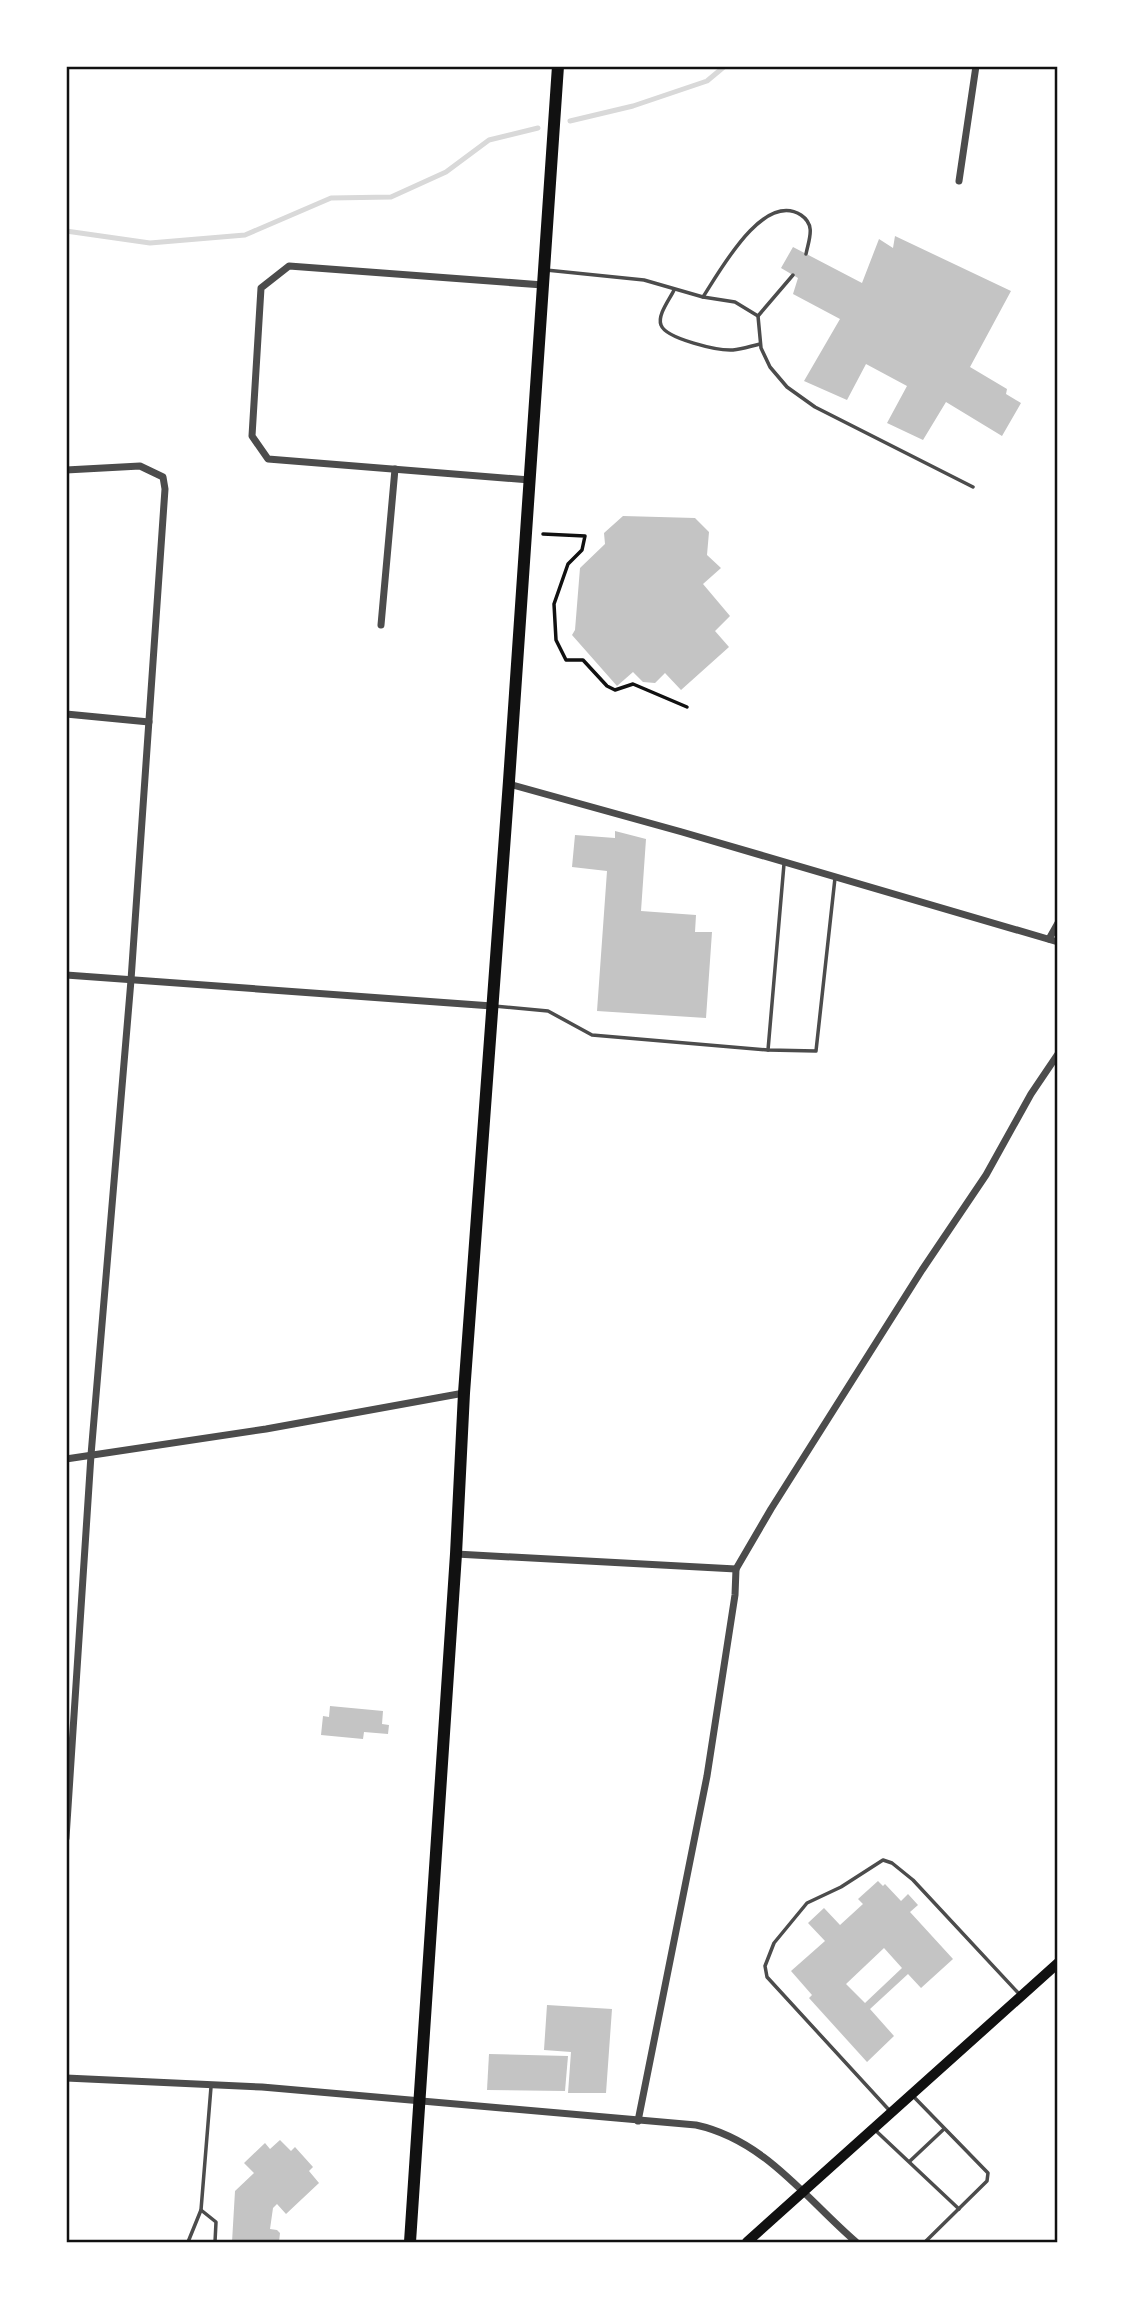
<svg xmlns="http://www.w3.org/2000/svg" width="1124" height="2309" font-family="Quicksand,sans-serif">
<style>
.lines{fill:none;stroke-linecap:round;stroke-linejoin:round}
.stream{stroke:#d9d9d9;stroke-width:5}
.building{fill:#c4c4c4;fill-rule:evenodd}
.path{stroke:#111;stroke-width:3.5}
.service{stroke:#4c4c4c;stroke-width:3.5}
.minor{stroke:#4c4c4c;stroke-width:7}
.secondary{stroke:#111;stroke-width:10}
.primary{stroke:#111;stroke-width:12}
.neatline{fill:none;stroke:#111;stroke-width:2.5}
</style>
<rect width="100%" height="100%" fill="#fff"/>
<g class="lines">
<g class="stream">
<path d="M 570,121 L 633,106 L 707,81 L 725,66"/>
<path d="M 66,231 L 150,243 L 245,235 L 331,198 L 391,197 L 446,172 L 489,140 L 538,128"/>
</g>
</g>
<g class="building">
<path d="M 895,236 L 1011,291 L 970,367 L 1007,389 L 1006,394 L 1021,403 L 1002,436 L 946,402 L 923,440 L 887,423 L 907,386 L 866,364 L 847,400 L 804,381 L 840,319 L 793,294 L 798,278 L 781,268 L 793,247 L 862,283 L 879,239 L 893,248 Z"/>
<path d="M 623,516 L 695,518 L 709,532 L 707,555 L 721,568 L 703,584 L 730,616 L 715,631 L 729,647 L 681,690 L 665,673 L 655,683 L 643,682 L 633,672 L 617,686 L 572,635 L 575,630 L 580,568 L 605,544 L 604,533 Z"/>
<path d="M 615,831 L 646,839 L 641,911 L 696,915 L 695,932 L 712,932 L 706,1018 L 597,1011 L 607,871 L 572,867 L 575,835 L 615,838 Z"/>
<path d="M 330,1706 L 383,1711 L 382,1724 L 389,1725 L 388,1734 L 364,1732 L 363,1739 L 321,1735 L 323,1716 L 329,1717 Z"/>
<path d="M 878,1881 L 883,1886 L 885,1884 L 901,1901 L 908,1894 L 918,1905 L 910,1912 L 953,1959 L 921,1988 L 908,1974 L 870,2009 L 894,2036 L 867,2062 L 809,1998 L 812,1995 L 791,1971 L 825,1941 L 808,1923 L 824,1908 L 840,1925 L 863,1904 L 858,1899 ZM 884,1948 L 902,1968 L 865,2003 L 846,1984 Z"/>
<path d="M 547,2005 L 612,2009 L 606,2093 L 568,2093 L 571,2052 L 544,2050 Z"/>
<path d="M 489,2054 L 568,2056 L 565,2091 L 487,2090 Z"/>
<path d="M 280,2140 L 291,2151 L 295,2147 L 313,2167 L 309,2171 L 319,2183 L 286,2214 L 277,2204 L 273,2208 L 270,2229 L 277,2230 L 280,2233 L 279,2242 L 232,2242 L 235,2191 L 254,2173 L 244,2163 L 265,2143 L 270,2149 Z"/>
</g>
<g class="lines">
<path class="path" d="M 543,534 L 585,536 L 582,550 L 568,564 L 554,604 L 556,640 L 566,660 L 583,660 L 607,686 L 615,690 L 633,684 L 687,707"/>
<g class="service">
<path d="M 546,270 L 644,280 L 703,297 C 720,271 763,191 801,215 C 816,225 809,239 806,254"/>
<path d="M 674,290 C 670,299 657,315 661,325 C 666,339 719,351 733,350 C 742,349 751,346 760,344"/>
<path d="M 703,297 L 735,302 L 758,316 L 793,275"/>
<path d="M 758,316 L 761,348 L 770,367 L 787,387 L 815,407 L 973,487"/>
<path d="M 494,1006 L 548,1011 L 592,1035 L 768,1050 L 816,1051 L 835,878"/>
<path d="M 768,1050 L 784,864"/>
<path d="M 912,2095 L 988,2173 L 987,2181 L 925,2242"/>
<path d="M 890,2111 L 767,1977 L 765,1966 L 774,1943 L 807,1903 L 841,1887 L 883,1860 L 892,1863 L 913,1880 L 1021,1996"/>
<path d="M 874,2129 L 959,2209"/>
<path d="M 910,2161 L 944,2129"/>
<path d="M 201,2210 L 216,2222 L 215,2242"/>
<path d="M 188,2242 L 201,2210 L 211,2087"/>
<path d="M 1056,2242 L 1058,2242"/>
</g>
<g class="minor">
<path d="M 959,181 L 976,66"/>
<path d="M 66,470 L 140,466 L 163,477 L 165,489 L 131,980 L 91,1455 L 66,1838"/>
<path d="M 530,480 L 268,459 L 252,436 L 261,288 L 289,266 L 543,285"/>
<path d="M 381,625 L 395,469"/>
<path d="M 66,714 L 149,722"/>
<path d="M 509,784 L 682,832 L 1058,942"/>
<path d="M 1049,939 L 1058,923"/>
<path d="M 66,975 L 492,1006"/>
<path d="M 66,1459 L 266,1429 L 464,1393"/>
<path d="M 456,1554 L 736,1569"/>
<path d="M 66,2078 L 262,2087 L 696,2125 C 765,2140 806,2199 856,2242"/>
<path d="M 638,2121 L 707,1776 L 735,1595 L 736,1569 L 771,1509 L 922,1270 L 986,1175 L 1031,1094 L 1058,1054"/>
</g>
<path class="secondary" d="M 747,2242 L 1058,1963"/>
<path class="primary" d="M 410,2242 L 456,1554 L 464,1393 L 509,781 L 558,66"/>
</g>
<rect width="1124" height="2309" fill="none" stroke="#ffffff" stroke-width="136"/>
<rect x="68" y="68" width="988" height="2173" class="neatline"/>
</svg>
